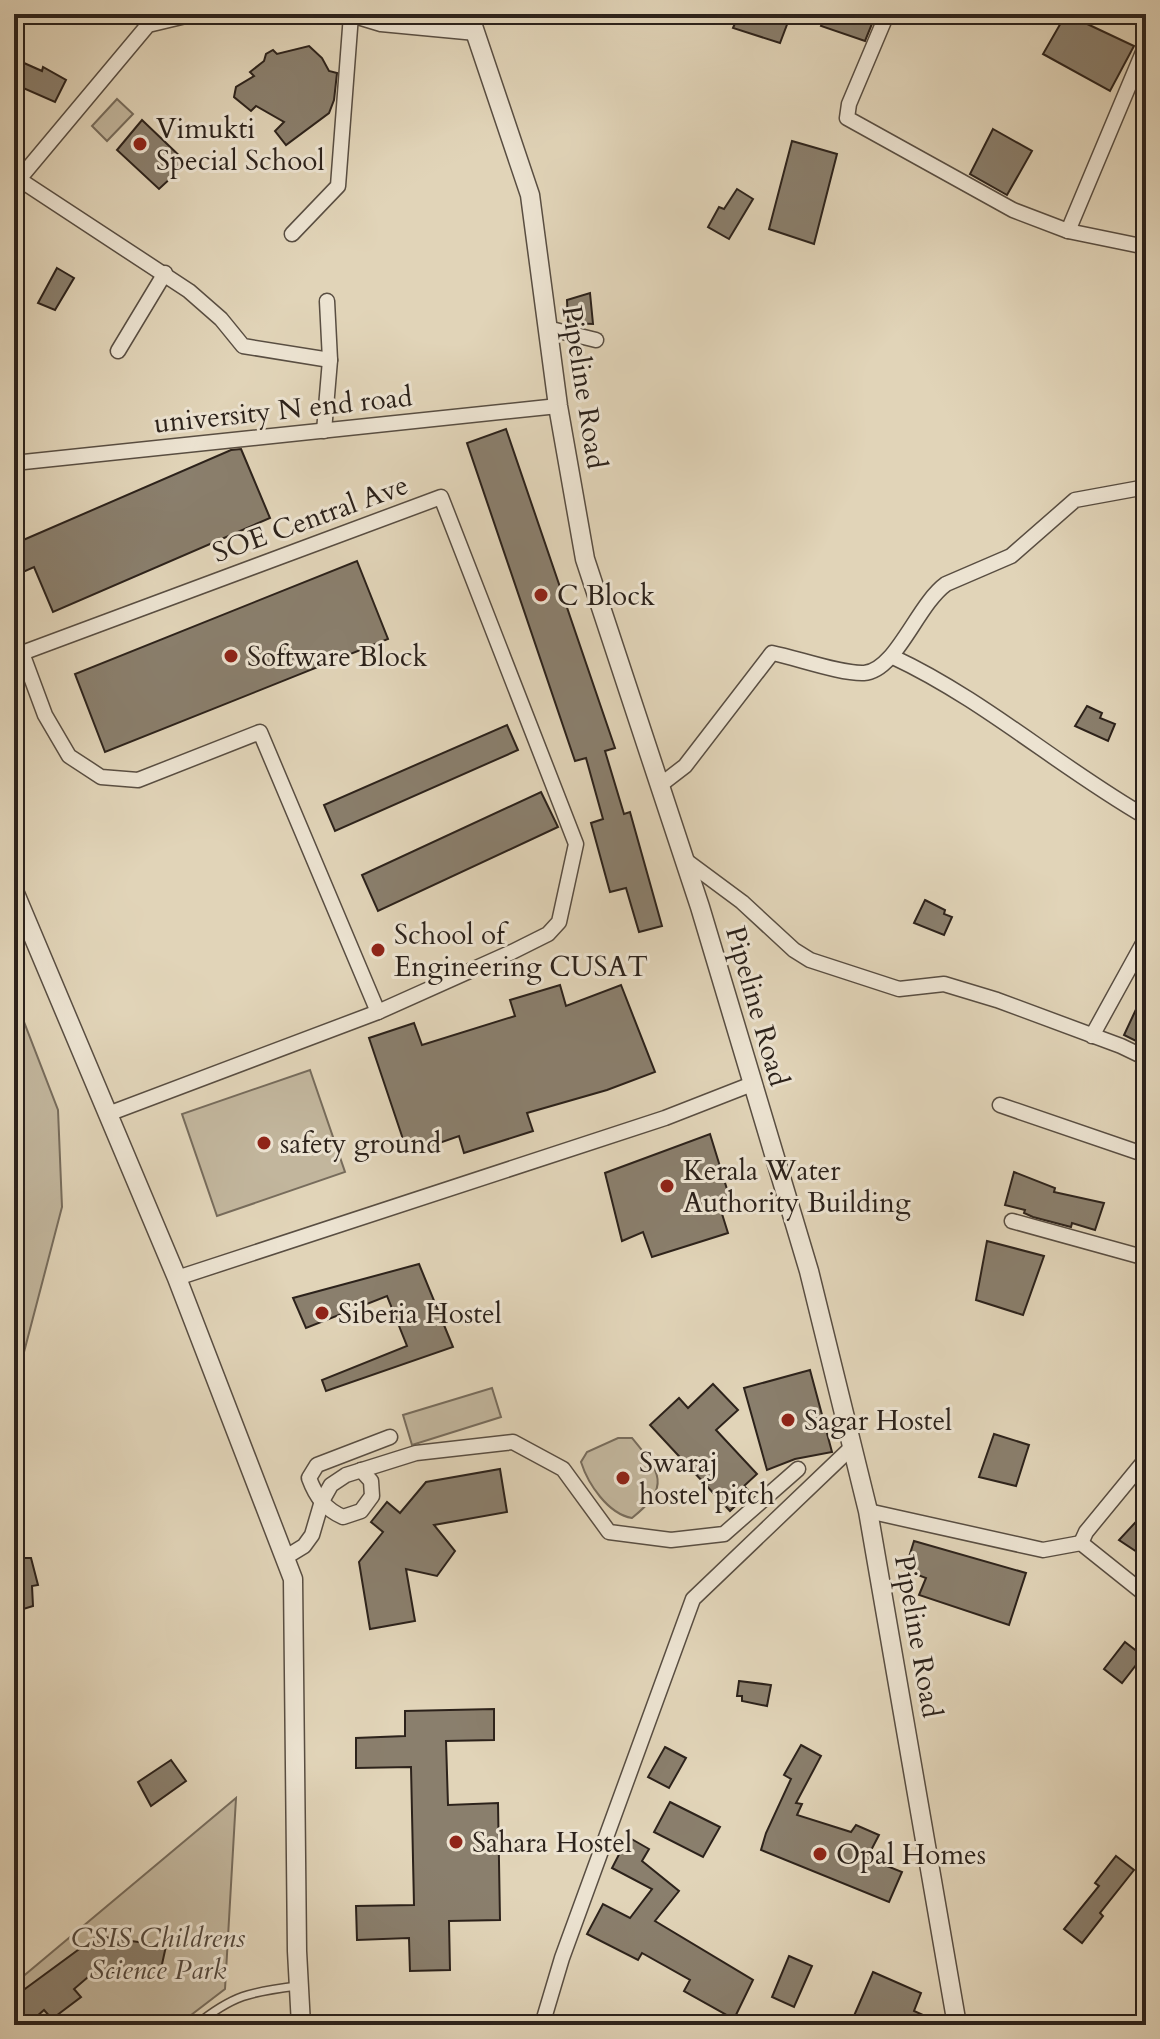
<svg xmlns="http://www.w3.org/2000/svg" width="1160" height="2039" font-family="Cardo,serif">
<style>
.green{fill:#c2b69d;stroke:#776c5c;stroke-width:2}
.building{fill:#8a7f6d;stroke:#2c221b;stroke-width:2}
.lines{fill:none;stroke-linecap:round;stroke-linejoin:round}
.service-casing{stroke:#594e42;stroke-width:10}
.minor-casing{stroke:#594e42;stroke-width:17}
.tertiary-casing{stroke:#594e42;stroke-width:21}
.service{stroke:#ece3d1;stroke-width:7}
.minor{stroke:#ece3d1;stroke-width:14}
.tertiary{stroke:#ece3d1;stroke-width:18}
.poi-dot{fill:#8f2418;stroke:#ece3d1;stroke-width:3}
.labels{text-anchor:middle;stroke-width:6;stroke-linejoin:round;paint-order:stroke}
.poi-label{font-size:28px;fill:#2c221b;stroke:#ece3d1;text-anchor:start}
.street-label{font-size:28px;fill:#2c221b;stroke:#ece3d1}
.park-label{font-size:28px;font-style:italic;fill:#52473c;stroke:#ece3d1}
</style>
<rect width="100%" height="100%" fill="#e1d4b8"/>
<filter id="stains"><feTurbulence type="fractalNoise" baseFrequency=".0025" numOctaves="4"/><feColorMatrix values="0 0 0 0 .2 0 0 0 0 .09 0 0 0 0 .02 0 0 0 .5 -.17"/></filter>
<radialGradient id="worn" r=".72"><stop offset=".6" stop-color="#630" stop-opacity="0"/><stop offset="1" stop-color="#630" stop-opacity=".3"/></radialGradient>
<g class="green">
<path d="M 117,99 L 133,114 L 107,141 L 92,126 Z"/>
<path d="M 14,996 L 58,1110 L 62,1207 L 18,1375 L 14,1379 Z"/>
<path d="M 310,1070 L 345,1172 L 217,1216 L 182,1114 Z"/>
<path d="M 492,1388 L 501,1417 L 412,1445 L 403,1415 Z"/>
<path d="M 618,1438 L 632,1438 C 660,1472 672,1486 632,1518 C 608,1514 588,1484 581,1462 L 587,1452 Z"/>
<path d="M 236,1798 L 225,1989 L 178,2025 L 14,2025 L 14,1984 Z"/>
</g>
<g class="building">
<path d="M 739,14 L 791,14 L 780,43 L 733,28 Z"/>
<path d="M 826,14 L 876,14 L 865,41 L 821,26 Z"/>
<path d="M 1066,14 L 1134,46 L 1110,91 L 1043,54 Z"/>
<path d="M 309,46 L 322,58 L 329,71 L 337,73 L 334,100 L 329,113 L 286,145 L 275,131 L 284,122 L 256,106 L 251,111 L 234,97 L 236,87 L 254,76 L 250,72 L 264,61 L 266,54 L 273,50 L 277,54 Z"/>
<path d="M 24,63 L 42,71 L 43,67 L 66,80 L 55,102 L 14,84 Z"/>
<path d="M 142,120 L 187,163 L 159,189 L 117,150 Z"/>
<path d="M 993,129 L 1032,151 L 1007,195 L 970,174 Z"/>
<path d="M 792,141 L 837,154 L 814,244 L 769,229 Z"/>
<path d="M 737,189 L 753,199 L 729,239 L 708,227 L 719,207 L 724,209 Z"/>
<path d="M 57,268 L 74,278 L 55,310 L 38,303 Z"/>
<path d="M 590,293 L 593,324 L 568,323 L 567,300 Z"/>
<path d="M 506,429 L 615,748 L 605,751 L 624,814 L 630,812 L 662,926 L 639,932 L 626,888 L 610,892 L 591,823 L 603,819 L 586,758 L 575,761 L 467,443 Z"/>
<path d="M 241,449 L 270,518 L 53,612 L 34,567 L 14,576 L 14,544 L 231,450 Z"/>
<path d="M 357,561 L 388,639 L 105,752 L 75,674 Z"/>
<path d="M 1087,706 L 1102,713 L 1100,718 L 1115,724 L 1108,741 L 1075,726 Z"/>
<path d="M 507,725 L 518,750 L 335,831 L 324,805 Z"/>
<path d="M 541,792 L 558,827 L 378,911 L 362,875 Z"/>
<path d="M 925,900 L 945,910 L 944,914 L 952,917 L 944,935 L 914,923 Z"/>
<path d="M 560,985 L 566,1006 L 621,985 L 655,1072 L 607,1090 L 527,1113 L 533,1131 L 464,1153 L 459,1136 L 408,1154 L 369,1038 L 414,1023 L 422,1045 L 515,1016 L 510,1000 Z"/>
<path d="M 1146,988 L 1146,1046 L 1124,1035 Z"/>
<path d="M 710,1134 L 730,1199 L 718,1201 L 728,1233 L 652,1257 L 643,1232 L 622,1241 L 605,1173 Z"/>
<path d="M 1014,1172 L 1055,1188 L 1054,1192 L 1104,1203 L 1095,1230 L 1072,1223 L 1071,1227 L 1033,1217 L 1024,1213 L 1025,1210 L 1005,1205 Z"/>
<path d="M 987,1241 L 1044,1256 L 1023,1315 L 976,1300 Z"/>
<path d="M 419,1264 L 453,1347 L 326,1391 L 322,1380 L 407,1346 L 387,1296 L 306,1328 L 293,1298 Z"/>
<path d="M 810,1370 L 832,1452 L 795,1459 L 767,1470 L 744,1388 Z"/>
<path d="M 713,1384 L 738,1410 L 716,1430 L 757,1474 L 744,1486 L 750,1492 L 730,1511 L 650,1425 L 679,1398 L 688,1408 Z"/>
<path d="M 994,1434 L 1029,1445 L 1016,1486 L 979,1477 Z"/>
<path d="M 500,1469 L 507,1512 L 434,1525 L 455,1551 L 437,1576 L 406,1569 L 415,1621 L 370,1629 L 359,1562 L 383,1532 L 371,1522 L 387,1502 L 400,1513 L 426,1482 Z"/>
<path d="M 1146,1511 L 1146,1547 L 1140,1554 L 1119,1540 Z"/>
<path d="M 914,1541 L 1026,1573 L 1009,1625 L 919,1595 L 926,1578 L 905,1570 Z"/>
<path d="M 14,1558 L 31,1558 L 38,1585 L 32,1586 L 33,1606 L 14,1612 Z"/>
<path d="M 1125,1642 L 1143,1656 L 1122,1683 L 1104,1669 Z"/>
<path d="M 739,1681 L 771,1685 L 767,1706 L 742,1701 L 742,1696 L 737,1696 Z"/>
<path d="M 494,1709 L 494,1740 L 446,1741 L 448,1805 L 498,1803 L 500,1920 L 449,1921 L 450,1970 L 410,1971 L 409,1938 L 357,1940 L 356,1906 L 414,1905 L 411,1767 L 356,1768 L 356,1738 L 405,1736 L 405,1711 Z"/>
<path d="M 801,1745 L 821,1756 L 796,1803 L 802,1804 L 797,1815 L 851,1832 L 856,1825 L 879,1835 L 867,1858 L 902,1872 L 889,1902 L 761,1850 L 766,1833 L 791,1779 L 784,1775 Z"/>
<path d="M 665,1747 L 686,1758 L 669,1788 L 648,1777 Z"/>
<path d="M 171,1760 L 186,1781 L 151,1806 L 138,1782 Z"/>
<path d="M 670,1802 L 720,1827 L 703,1857 L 654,1832 Z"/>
<path d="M 628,1837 L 649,1849 L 642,1861 L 679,1891 L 655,1921 L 753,1980 L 734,2019 L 684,1991 L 690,1980 L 642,1953 L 638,1960 L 587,1934 L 603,1904 L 630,1918 L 652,1889 L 612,1868 Z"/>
<path d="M 1116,1856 L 1134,1870 L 1100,1913 L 1103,1916 L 1082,1943 L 1064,1929 L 1099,1886 L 1095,1883 Z"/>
<path d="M 97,1936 L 166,1946 L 159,1978 L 95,1971 L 74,1989 L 81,1997 L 52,2019 L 44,2010 L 27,2025 L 14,2025 L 14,1997 Z"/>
<path d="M 789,1956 L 812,1966 L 794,2007 L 772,1997 Z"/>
<path d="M 873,1972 L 921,1993 L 914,2011 L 945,2025 L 850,2025 Z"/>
</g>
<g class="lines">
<g class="service-casing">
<path id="service" d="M 196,2025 C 233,1995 250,1992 297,1986"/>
</g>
<g class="minor-casing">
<g id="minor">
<path d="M 348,14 L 381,24 L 476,33"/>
<path d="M 887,14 L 849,104 L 847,118 L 1013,210 L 1068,231 L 1146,247"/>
<path d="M 14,176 L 189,291 L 221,319 L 243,346 L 330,360"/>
<path d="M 20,178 L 148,25 L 194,14"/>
<path d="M 1068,231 L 1146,45"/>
<path d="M 292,234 L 338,186 L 351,15"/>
<path d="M 547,328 L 596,340"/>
<path d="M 118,351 L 165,273"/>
<path d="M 324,431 L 330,360 L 327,301"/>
<path d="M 14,463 L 558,406"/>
<path d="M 22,653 L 45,715 L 69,756 L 101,777 L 138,780 L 260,732 L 378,1012"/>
<path d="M 14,656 L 441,497 L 576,844 L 559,922 L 548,934 L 512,952 L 378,1012 L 108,1114"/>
<path d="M 893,657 C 983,699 1059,767 1146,817"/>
<path d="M 659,786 L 685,766 L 772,653 C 797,658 841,674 864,673 C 896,671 917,605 946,584 L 1011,556 L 1075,500 L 1146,487"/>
<path d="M 684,859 L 742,902 L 794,950 L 810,960 L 899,989 L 944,984 L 997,1000 L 1121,1046 L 1146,1058"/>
<path d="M 1092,1036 L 1146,938"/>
<path d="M 1000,1105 L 1146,1155"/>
<path d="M 1012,1221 L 1146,1258"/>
<path d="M 177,1278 L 665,1118 L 752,1084"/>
<path d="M 361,1470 L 371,1481 L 372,1496 L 361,1511 L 343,1517 C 325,1509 316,1497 309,1478 L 317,1465 L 390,1437"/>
<path d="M 868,1511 L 1043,1550 L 1081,1543 L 1146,1595"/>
<path d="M 1081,1543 L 1086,1532 L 1146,1459"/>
<path d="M 286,1557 L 304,1546 L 312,1535 L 322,1501 L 331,1485 L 346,1475 L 416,1453 L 513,1442 L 563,1469 L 609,1532 L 671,1540 L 724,1534 L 798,1469"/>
<path d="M 542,2025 L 562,1958 L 693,1599 L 852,1447"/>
</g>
</g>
<g class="tertiary-casing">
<g id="tertiary">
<path d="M 469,14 L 530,195 L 558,406 L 585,559 L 700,907 L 809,1271 L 868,1511 L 957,2025"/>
<path d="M 14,891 L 177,1278 L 293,1579 L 297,1951 L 301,2025"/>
</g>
</g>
<use href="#service" class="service"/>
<use href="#minor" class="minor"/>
<use href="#tertiary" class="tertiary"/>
</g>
<g class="poi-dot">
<circle cx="140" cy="144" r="8"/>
<circle cx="541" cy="595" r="8"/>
<circle cx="231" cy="656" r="8"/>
<circle cx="378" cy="950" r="8"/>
<circle cx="264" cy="1143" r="8"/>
<circle cx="667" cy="1186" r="8"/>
<circle cx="322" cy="1313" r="8"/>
<circle cx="788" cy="1420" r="8"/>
<circle cx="623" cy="1478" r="8"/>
<circle cx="456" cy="1842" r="8"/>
<circle cx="820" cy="1854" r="8"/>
</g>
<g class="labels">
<g class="poi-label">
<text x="156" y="138">Vimukti<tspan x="156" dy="32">Special School</tspan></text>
<text x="557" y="605">C Block</text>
<text x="247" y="666">Software Block</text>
<text x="394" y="944">School of<tspan x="394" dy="32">Engineering CUSAT</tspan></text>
<text x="280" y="1153">safety ground</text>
<text x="683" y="1180">Kerala Water<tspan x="683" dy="32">Authority Building</tspan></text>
<text x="338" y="1323">Siberia Hostel</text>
<text x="804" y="1430">Sagar Hostel</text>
<text x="639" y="1472">Swaraj<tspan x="639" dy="32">hostel pitch</tspan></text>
<text x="472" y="1852">Sahara Hostel</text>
<text x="836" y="1864">Opal Homes</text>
</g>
<g class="street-label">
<text transform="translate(585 387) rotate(81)" y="10">Pipeline Road</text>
<text transform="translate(283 409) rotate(-6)" y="10">university N end road</text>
<text transform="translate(310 518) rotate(-20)" y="10">SOE Central Ave</text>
<text transform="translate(758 1006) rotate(74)" y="10">Pipeline Road</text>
<text transform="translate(919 1636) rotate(80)" y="10">Pipeline Road</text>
</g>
<g class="park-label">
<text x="158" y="1947">CSIS Childrens<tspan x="158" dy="32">Science Park</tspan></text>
</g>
</g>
<rect width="1160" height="2039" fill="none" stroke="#e1d4b8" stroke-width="48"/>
<rect x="16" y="16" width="1128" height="2007" fill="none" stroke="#2c221b" stroke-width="4"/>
<rect x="24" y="24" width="1112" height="1991" fill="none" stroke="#2c221b" stroke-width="2"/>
<rect width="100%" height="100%" filter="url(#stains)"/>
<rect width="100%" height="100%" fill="url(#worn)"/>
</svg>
